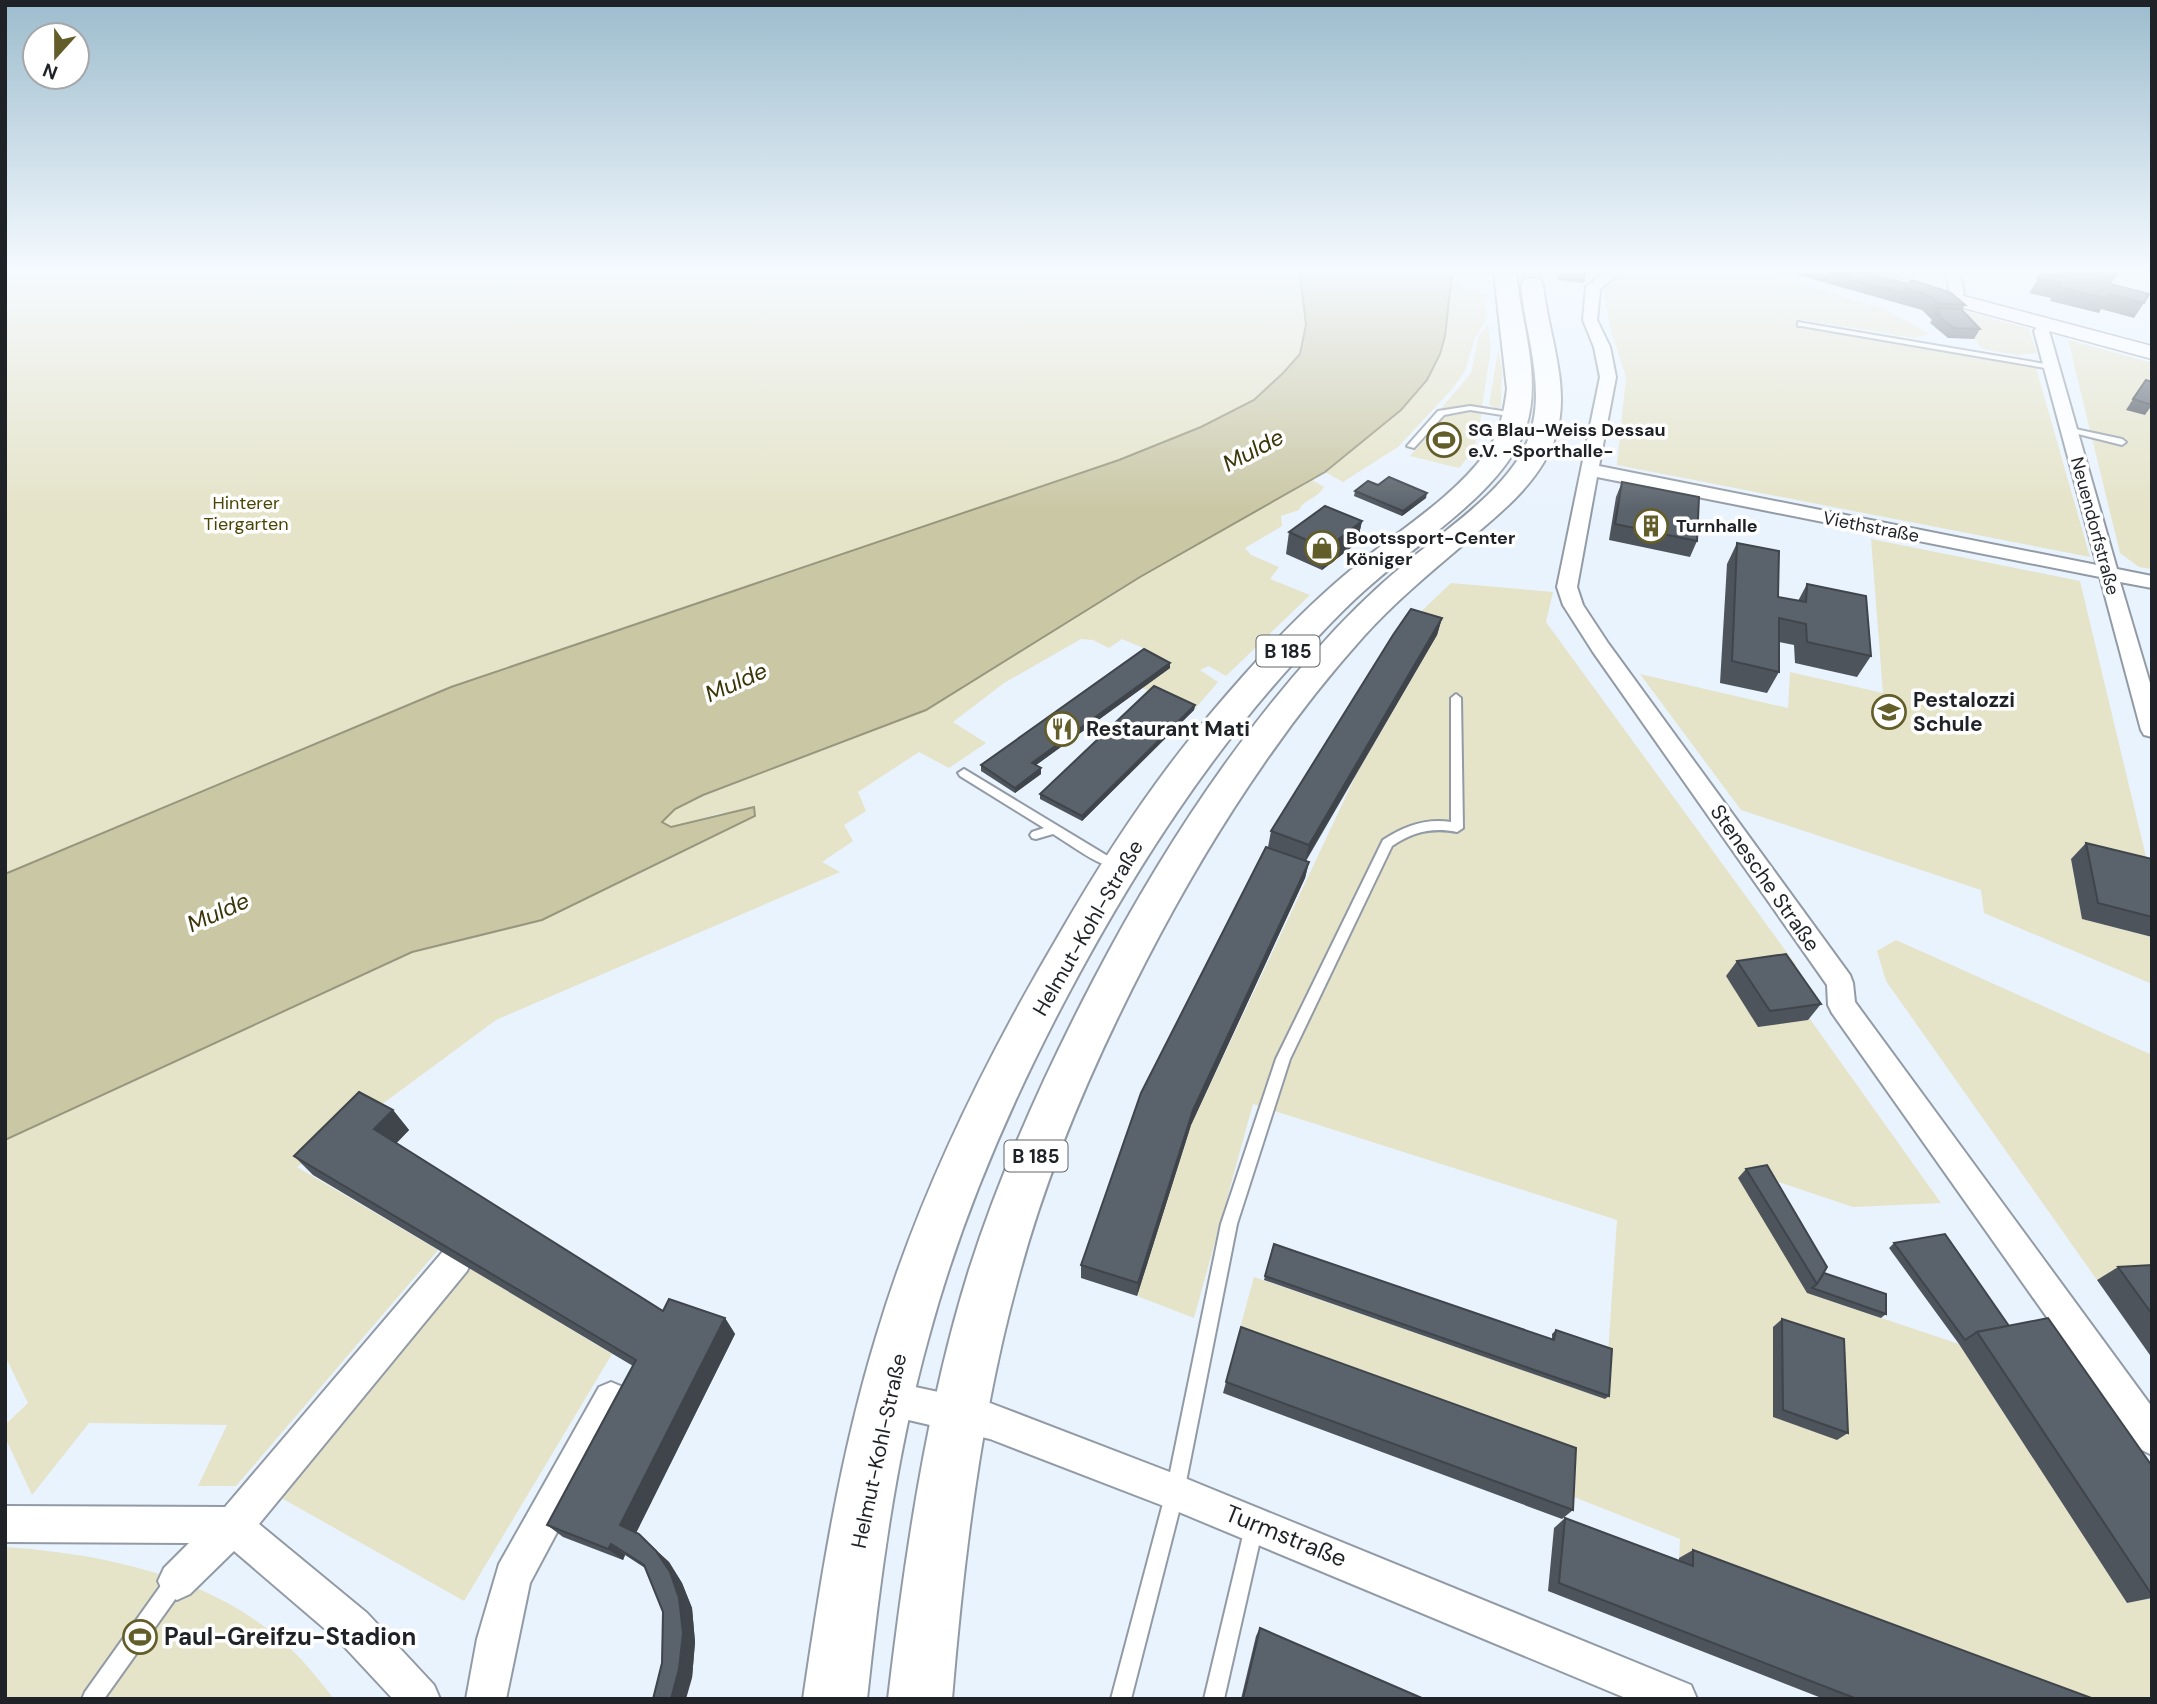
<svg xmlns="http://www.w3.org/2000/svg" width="2157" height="1704" font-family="'DM Sans',sans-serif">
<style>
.green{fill:#e5e3c8}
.water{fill:#cac7a4;stroke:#97967e;stroke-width:2}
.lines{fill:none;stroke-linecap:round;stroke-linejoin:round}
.lane-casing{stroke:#929ba5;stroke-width:4}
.street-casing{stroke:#929ba5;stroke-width:4}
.secondary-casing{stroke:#929ba5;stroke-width:3}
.primary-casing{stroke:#929ba5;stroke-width:4}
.lane{fill:#fff;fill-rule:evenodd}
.street{fill:#fff;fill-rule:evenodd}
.secondary{fill:#fff;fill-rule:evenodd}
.primary{fill:#fff;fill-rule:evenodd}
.wall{fill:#4d545c}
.shaded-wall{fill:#3f454b}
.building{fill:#5a626b;stroke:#3f454b;stroke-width:2}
.labels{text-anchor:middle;stroke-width:7;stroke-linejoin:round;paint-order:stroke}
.far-poi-label{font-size:18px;font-weight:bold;fill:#1f2327;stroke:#fff;text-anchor:start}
.far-park-label{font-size:18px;fill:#4b4505;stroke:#fff}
.far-street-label{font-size:18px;fill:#1f2327;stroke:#fff}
.shield{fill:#fff;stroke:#626568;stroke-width:2}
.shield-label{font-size:19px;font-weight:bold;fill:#1f2327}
.poi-label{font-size:21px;font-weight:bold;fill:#1f2327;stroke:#fff;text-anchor:start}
.street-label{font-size:21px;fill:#1f2327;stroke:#fff}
.water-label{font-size:23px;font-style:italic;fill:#3b3609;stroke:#fff}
.near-street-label{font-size:24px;fill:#1f2327;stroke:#fff}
.near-poi-label{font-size:24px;font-weight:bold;fill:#1f2327;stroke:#fff;text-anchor:start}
</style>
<rect width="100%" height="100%" fill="#e9f3fe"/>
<g class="green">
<path d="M 5,273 L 1300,273 L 1306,325 L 1300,354 L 1283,372 L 1254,400 L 1201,427 L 1119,460 L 451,687 L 5,874 Z"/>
<path d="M 1600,273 L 1762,273 L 1880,307 L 1930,334 L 1915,338 L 1797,319 L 1796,327 L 2036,368 L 2090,557 L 1617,465 L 1626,377 L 1611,331 Z"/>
<path d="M 1451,278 L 1468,289 L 1484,294 L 1487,319 L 1475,338 L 1465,371 L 1453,388 L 1398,447 L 1343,482 L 1325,472 L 1401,410 L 1440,354 Z"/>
<path d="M 1944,306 L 2028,328 L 2037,353 L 2017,355 L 1982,349 L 1961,320 Z"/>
<path d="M 1488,325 L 1491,349 L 1482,407 L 1451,407 L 1439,411 L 1471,373 L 1479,335 Z"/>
<path d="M 2068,340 L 2152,363 L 2152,569 L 2139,567 L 2120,553 Z"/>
<path d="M 1498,350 L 1502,369 L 1501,407 L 1497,409 L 1489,405 Z"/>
<path d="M 1458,412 L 1482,412 L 1474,450 L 1459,468 L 1410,456 L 1444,415 Z"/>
<path d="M 1312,480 L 1324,487 C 1316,500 1305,498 1299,510 L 1281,516 L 1282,526 L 1245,548 L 1251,555 L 1279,567 L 1270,579 L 1310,595 L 1226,676 L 1209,666 L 1200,670 L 1218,682 L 1194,710 L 1142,688 L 1159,662 L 1150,651 L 1122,639 L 1109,648 L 1093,640 L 1081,639 L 1004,683 L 953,722 L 986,743 L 949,768 L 919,752 L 858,792 L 866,811 L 844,825 L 853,841 L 822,862 L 840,872 L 496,1020 L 297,1167 L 438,1250 L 236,1486 L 198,1486 L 227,1425 L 89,1423 L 32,1495 L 5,1437 L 5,1425 L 28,1403 L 5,1356 L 5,1140 L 412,952 L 542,920 L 755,816 L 721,813 L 671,827 L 662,822 L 675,809 L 703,795 L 926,710 L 1140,577 Z"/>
<path d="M 1871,539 L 2080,581 L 2148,865 L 2082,919 L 2152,937 L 2152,984 L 1984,913 L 1981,890 L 1741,810 L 1640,674 L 1788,708 L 1790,672 L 1883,693 Z"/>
<path d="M 1451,583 L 1553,592 L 1546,622 L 1796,965 L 1775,970 L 1941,1203 L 1853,1207 L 1758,1175 L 1807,1293 L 1959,1344 L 2127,1603 L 2152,1598 L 2152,1699 L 2055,1699 L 1679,1558 L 1680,1539 L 1564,1493 L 1237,1339 L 1254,1277 L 1605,1399 L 1617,1220 L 1253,1104 L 1194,1318 L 1137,1296 L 1191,1125 L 1356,775 L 1437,635 L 1407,625 Z"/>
<path d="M 1896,940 L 2152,1055 L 2152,1276 L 2097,1280 L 1886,981 L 1877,951 Z"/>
<path d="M 469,1268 L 612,1354 L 464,1601 L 276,1495 Z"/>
<path d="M 5,1547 C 109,1554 225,1579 300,1658 C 312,1671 323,1685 334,1699 L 5,1699 Z"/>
</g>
<path class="water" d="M 1300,273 L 1452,273 L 1445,336 L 1440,354 L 1427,380 L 1401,410 L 1325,472 L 1140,577 L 926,710 L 703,795 L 675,809 L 662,822 L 671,827 L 754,807 L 755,816 L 542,920 L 412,952 L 5,1140 L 5,874 L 451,687 L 1119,460 L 1201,427 L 1254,400 L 1284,372 L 1300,354 L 1306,325 Z"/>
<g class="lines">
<g class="lane-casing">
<g id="lane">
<path d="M 1798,322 L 2051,365 L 2055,367 L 2051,369 L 1801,326 L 1798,326 Z"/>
<path d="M 1470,406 L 1515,413 L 1519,415 L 1515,417 L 1470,410 L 1444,415 L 1414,448 L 1407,446 L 1438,411 Z"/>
<path d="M 2066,427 L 2122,439 L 2126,442 L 2122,445 L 2066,431 Z"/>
<path d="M 1456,694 L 1461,698 L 1463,828 L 1457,832 C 1432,827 1413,832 1392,846 L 1290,1059 L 1237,1224 L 1184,1492 L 1131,1699 L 1111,1699 L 1166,1492 L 1221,1224 L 1276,1059 L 1383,840 C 1404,826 1426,818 1451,822 L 1451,698 Z"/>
<path d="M 964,769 L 1106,855 L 1124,862 L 1126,865 L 1124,868 C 1105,872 1070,844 1053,834 L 1036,839 L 1032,838 L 1030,835 L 1032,832 L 1044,828 L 960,776 L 958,773 Z"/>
<path d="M 1254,1518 L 1261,1520 L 1263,1527 L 1224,1699 L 1204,1699 L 1245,1527 L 1247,1520 Z"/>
<path d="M 174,1574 L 181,1577 L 184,1584 L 181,1591 L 104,1699 L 82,1699 L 85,1692 L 167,1577 Z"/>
</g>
</g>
<g class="street-casing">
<g id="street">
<path d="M 1604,273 L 1619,273 L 1600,289 L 1597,320 L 1610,347 L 1616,377 L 1599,466 L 2097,565 L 2034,331 L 2041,322 L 2046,321 L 2053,325 L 2049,331 L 2117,569 L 2152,576 L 2152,588 L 2120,582 L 2152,690 L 2152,737 L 2144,735 L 2141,730 L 2100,577 L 1597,477 L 1577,587 L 1583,605 L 1608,643 L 1850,975 L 1853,983 L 1855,1002 L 2152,1407 L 2152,1455 L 2140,1449 L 1832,1013 L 1828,1005 L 1827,985 L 1593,652 L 1563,605 L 1557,587 L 1600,377 L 1594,347 L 1583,320 L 1586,287 Z"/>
<path d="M 1946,273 L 1960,273 L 1964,294 L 1957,302 L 1947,302 L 1945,299 L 1950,293 Z"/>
<path d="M 456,1244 L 467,1249 L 472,1260 L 467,1271 L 259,1524 L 367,1613 L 434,1685 L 440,1699 L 393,1699 L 339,1641 L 234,1551 L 190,1594 L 177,1600 L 164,1594 L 158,1581 L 164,1568 L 189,1543 L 5,1542 L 5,1506 L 225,1507 L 445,1249 Z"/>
<path d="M 887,1381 L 990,1403 L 1175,1474 L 1691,1685 L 1697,1699 L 1628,1699 L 1174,1510 L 990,1439 L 887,1415 L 875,1410 L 870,1398 L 875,1386 Z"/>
<path d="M 611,1382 L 623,1387 L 628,1399 L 530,1583 L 506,1699 L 466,1699 L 477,1639 L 499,1564 L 599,1387 Z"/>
</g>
</g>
<g class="secondary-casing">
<path id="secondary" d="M 1846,273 L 1877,273 L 2152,346 L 2152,359 L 1849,277 Z"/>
</g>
<g class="primary-casing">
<g id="primary">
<path d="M 1494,273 L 1516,273 C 1521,323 1542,377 1526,427 C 1505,490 1421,540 1373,583 C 1346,606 1322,632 1298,658 C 1210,754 1141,860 1079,974 C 1017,1088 963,1210 929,1336 C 896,1454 880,1577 867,1699 L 803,1699 C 821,1577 840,1455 876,1337 C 918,1195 985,1060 1060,933 C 1105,855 1154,780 1212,712 C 1255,661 1301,611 1352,569 C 1396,532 1451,500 1485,454 C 1500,434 1504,412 1507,389 Z"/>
<path d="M 1532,278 L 1540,280 L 1543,285 C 1548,334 1571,386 1556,435 C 1541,484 1495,517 1458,549 C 1426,576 1393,604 1364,636 C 1277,733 1206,845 1146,961 C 1095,1060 1049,1165 1020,1272 C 981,1410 964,1556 952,1699 L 888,1699 C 905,1555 926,1408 969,1270 C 1001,1170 1045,1073 1093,981 C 1154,864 1226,751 1314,653 C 1341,622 1369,594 1400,568 C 1441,532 1511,489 1529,437 C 1547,388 1525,334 1521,285 L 1524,280 Z"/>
</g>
</g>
<use href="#lane" class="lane"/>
<use href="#street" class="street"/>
<use href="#secondary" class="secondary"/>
<use href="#primary" class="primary"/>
</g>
<g class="wall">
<path d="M 1558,273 L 1587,273 L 1584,283 L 1558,280 Z"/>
<path d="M 1791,273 L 1868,273 L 1965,305 L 1962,310 L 1980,329 L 1974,339 L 1948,338 L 1930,323 L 1932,320 L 1922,310 Z"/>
<path d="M 2042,273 L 2118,273 L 2111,284 L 2144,303 L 2134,318 L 2101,309 L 2099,313 L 2050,301 L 2051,298 L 2029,293 Z"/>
<path d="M 2133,399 L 2152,405 L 2145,415 L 2126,410 Z"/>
<path d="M 1622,482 L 1697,541 L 1690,557 L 1609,540 L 1616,497 Z"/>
<path d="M 1355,491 L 1426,498 L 1402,516 L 1354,496 Z"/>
<path d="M 1362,521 L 1357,543 L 1322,570 L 1286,554 L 1289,532 Z"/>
<path d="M 1737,543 L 1778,597 L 1798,601 L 1807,584 L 1871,656 L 1857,677 L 1795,663 L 1794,645 L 1779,642 L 1779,672 L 1767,693 L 1720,683 L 1727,564 Z"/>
<path d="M 1442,618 L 1437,635 L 1306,861 L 1309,862 L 1305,878 L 1191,1125 L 1137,1296 L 1081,1278 L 1081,1265 L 1290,855 L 1268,847 L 1271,831 Z"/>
<path d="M 1170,663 L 1170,668 L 1036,765 L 1041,774 L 1015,793 L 981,771 L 981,765 Z"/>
<path d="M 1195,705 L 1194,710 L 1082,821 L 1040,799 L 1040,794 Z"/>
<path d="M 2086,843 L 2152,859 L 2152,937 L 2082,919 L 2071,859 Z"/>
<path d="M 1737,961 L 1821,1004 L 1808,1020 L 1758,1027 L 1726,976 Z"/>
<path d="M 393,1110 L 409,1130 L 396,1143 L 663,1311 L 725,1318 L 735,1334 L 636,1533 L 669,1562 L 682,1583 L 692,1608 L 695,1642 L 692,1678 L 662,1663 L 663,1612 L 645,1568 L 625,1555 L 623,1560 L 563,1537 L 547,1525 L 633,1366 L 313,1175 L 294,1156 Z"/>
<path d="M 1746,1169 L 1824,1273 L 1886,1314 L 1881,1318 L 1807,1293 L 1738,1178 Z"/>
<path d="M 1894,1243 L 2009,1326 L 2152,1466 L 2152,1598 L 2127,1603 L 1959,1344 L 1889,1248 Z"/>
<path d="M 1274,1244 L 1552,1339 L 1552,1334 L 1556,1330 L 1609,1396 L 1605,1399 L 1264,1280 Z"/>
<path d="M 2152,1265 L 2152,1358 L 2097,1280 L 2118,1267 Z"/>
<path d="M 1782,1319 L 1848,1433 L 1837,1440 L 1773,1417 L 1773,1327 Z"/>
<path d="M 1241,1327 L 1573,1510 L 1562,1519 L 1223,1393 Z"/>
<path d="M 1565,1518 L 1679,1561 L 1679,1558 L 1693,1550 L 2094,1699 L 1824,1699 L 1548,1591 L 1554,1528 Z"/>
<path d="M 1260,1628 L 1424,1699 L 1241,1699 L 1256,1636 Z"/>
</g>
<g class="shaded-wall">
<path d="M 1427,493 L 1426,498 L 1402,516 L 1403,511 Z"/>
<path d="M 1362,521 L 1357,543 L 1322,570 L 1326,549 Z"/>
<path d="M 1442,618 L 1437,635 L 1305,861 L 1309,845 Z"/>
<path d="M 1170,663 L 1170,668 L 1032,768 L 1032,763 Z"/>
<path d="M 1195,705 L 1194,710 L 1082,821 L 1082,816 Z"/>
<path d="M 1041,768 L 1041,774 L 1015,793 L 1015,788 Z"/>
<path d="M 1309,862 L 1305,878 L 1191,1125 L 1137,1296 L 1138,1283 L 1193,1110 Z"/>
<path d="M 393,1110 L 409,1130 L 391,1149 L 374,1129 Z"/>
<path d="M 725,1318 L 735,1334 L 634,1537 L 620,1525 Z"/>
<path d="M 639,1534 L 669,1562 L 682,1583 L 692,1608 L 695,1642 L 692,1678 L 686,1699 L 671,1699 L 679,1669 L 656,1551 Z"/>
<path d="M 611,1544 L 625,1555 L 623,1560 L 608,1549 Z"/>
</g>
<g class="building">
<path d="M 1828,273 L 1868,273 L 1909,284 L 1905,288 L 1902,293 Z"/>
<path d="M 2043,273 L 2065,277 L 2068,273 L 2104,273 L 2099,281 L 2149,294 L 2144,303 L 2110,295 L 2108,299 L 2058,287 L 2060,284 L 2037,278 Z"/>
<path d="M 1912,280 L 1951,293 L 1965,305 L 1938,303 L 1930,296 L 1905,288 Z"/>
<path d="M 1935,308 L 1961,309 L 1980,329 L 1953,328 L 1935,313 L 1940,314 Z"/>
<path d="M 2146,380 L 2152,382 L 2152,405 L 2133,399 Z"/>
<path d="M 1389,477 L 1427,493 L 1403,511 L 1355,491 L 1368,481 L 1378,485 Z"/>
<path d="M 1622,482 L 1699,497 L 1697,541 L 1615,524 Z"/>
<path d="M 1325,506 L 1362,521 L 1326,549 L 1289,532 Z"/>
<path d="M 1737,543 L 1779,551 L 1778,597 L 1806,602 L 1807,584 L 1866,596 L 1871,656 L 1807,642 L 1806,624 L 1779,618 L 1779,672 L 1732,661 Z"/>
<path d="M 1411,609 L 1442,618 L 1309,845 L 1271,831 L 1393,635 Z"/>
<path d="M 1144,649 L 1170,663 L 1032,763 L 1041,768 L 1015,788 L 981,765 Z"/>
<path d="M 1154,686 L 1195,705 L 1082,816 L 1040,794 Z"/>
<path d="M 2086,843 L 2152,859 L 2152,917 L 2098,903 Z"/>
<path d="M 1266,847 L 1309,862 L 1193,1110 L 1138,1283 L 1081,1265 L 1141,1093 Z"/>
<path d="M 1786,954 L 1821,1004 L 1770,1011 L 1737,961 Z"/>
<path d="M 359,1092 L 393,1110 L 374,1129 L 663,1311 L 669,1299 L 725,1318 L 620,1525 L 639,1534 L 656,1551 L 670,1572 L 679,1598 L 683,1633 L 679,1669 L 671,1699 L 653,1699 L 662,1663 L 663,1612 L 644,1565 L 611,1544 L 608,1549 L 547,1525 L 636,1360 L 294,1156 Z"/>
<path d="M 1767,1165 L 1827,1267 L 1817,1284 L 1746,1169 Z"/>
<path d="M 1945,1234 L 2009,1326 L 1977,1332 L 1965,1340 L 1894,1243 Z"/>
<path d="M 1274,1244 L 1554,1340 L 1556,1330 L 1612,1349 L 1609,1396 L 1265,1276 Z"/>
<path d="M 2152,1265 L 2152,1314 L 2118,1267 Z"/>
<path d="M 1824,1273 L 1886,1294 L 1886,1314 L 1812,1288 L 1817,1284 Z"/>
<path d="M 2048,1318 L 2152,1466 L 2152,1595 L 1977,1332 Z"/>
<path d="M 1782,1319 L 1844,1339 L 1848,1433 L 1783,1410 Z"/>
<path d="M 1241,1327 L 1576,1448 L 1573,1510 L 1226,1382 Z"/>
<path d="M 1565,1518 L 1693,1566 L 1693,1550 L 2094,1699 L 1857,1699 L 1559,1583 Z"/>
<path d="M 1260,1628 L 1424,1699 L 1243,1699 Z"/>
</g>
<linearGradient id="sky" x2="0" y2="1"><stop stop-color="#9cbccd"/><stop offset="0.53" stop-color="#f5faff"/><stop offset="1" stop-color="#f5faff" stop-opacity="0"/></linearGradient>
<rect width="2157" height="511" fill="url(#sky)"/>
<defs>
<g id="stadium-ring" transform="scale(1.75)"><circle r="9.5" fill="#fff" stroke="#635d2a" stroke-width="1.5"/><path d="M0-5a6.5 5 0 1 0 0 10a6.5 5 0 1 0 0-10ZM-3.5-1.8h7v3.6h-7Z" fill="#635d2a"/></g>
<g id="building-ring" transform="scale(1.75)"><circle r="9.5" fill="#fff" stroke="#635d2a" stroke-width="1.5"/><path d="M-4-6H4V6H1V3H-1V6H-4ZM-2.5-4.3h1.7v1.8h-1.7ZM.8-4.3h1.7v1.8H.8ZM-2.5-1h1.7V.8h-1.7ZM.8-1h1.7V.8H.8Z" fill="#635d2a"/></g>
<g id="shop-ring" transform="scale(1.75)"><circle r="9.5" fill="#fff" stroke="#635d2a" stroke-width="1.5"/><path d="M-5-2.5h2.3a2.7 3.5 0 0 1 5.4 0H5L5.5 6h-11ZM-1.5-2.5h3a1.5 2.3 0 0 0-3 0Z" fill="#635d2a"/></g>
<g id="school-ring" transform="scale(1.75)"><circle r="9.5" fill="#fff" stroke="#635d2a" stroke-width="1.5"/><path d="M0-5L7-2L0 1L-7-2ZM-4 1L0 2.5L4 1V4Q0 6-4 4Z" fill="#635d2a"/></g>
<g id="restaurant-ring" transform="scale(1.75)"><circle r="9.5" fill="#fff" stroke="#635d2a" stroke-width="1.5"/><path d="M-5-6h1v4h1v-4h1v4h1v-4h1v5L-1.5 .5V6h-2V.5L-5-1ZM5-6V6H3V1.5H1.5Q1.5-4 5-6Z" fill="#635d2a"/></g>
</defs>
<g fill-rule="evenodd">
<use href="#stadium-ring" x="1444" y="440"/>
<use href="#building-ring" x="1651" y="526"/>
<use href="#shop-ring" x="1322" y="548"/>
<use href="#school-ring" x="1889" y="712"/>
<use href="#restaurant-ring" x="1062" y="729"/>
<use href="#stadium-ring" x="140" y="1637"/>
</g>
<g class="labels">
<g class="far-poi-label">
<text x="1468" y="436">SG Blau-Weiss Dessau<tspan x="1468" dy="21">e.V. -Sporthalle-</tspan></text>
<text x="1676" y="532">Turnhalle</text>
<text x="1346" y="544">Bootssport-Center<tspan x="1346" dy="21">Königer</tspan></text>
</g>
<g class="far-park-label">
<text x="246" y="509">Hinterer<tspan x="246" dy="21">Tiergarten</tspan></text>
</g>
<g class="far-street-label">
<text transform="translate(2095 526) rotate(75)" y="6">Neuendorfstraße</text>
<text transform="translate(1871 527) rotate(11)" y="6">Viethstraße</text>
</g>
<g class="shield">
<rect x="1256.5" y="635.5" width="63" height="31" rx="5"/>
<rect x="1004.5" y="1140.5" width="63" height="31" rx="5"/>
</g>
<g class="shield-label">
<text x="1288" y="658">B 185</text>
<text x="1036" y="1163">B 185</text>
</g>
<g class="poi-label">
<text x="1913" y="707">Pestalozzi<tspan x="1913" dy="24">Schule</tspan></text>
<text x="1086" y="736">Restaurant Mati</text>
</g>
<g class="street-label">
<text transform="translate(1765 878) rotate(55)" y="7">Stenesche Straße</text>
<text transform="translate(1088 928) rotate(-60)" y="7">Helmut-Kohl-Straße</text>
<text transform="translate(879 1451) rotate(-78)" y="7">Helmut-Kohl-Straße</text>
</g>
<g class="water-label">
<text transform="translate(1253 450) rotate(-28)" y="8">Mulde</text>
<text transform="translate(736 682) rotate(-24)" y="8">Mulde</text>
<text transform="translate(218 912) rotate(-24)" y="8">Mulde</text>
</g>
<g class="near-street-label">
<text transform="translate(1286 1536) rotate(22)" y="8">Turmstraße</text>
</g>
<g class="near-poi-label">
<text x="164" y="1645">Paul-Greifzu-Stadion</text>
</g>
</g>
<rect width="2157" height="1704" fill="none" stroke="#1f2327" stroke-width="14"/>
<g transform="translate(56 56) rotate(201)"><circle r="33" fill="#ffffff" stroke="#a5a7a9" stroke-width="2"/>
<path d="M0-5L12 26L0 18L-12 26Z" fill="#635d2a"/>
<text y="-10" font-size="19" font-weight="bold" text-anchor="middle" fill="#1f2327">N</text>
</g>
</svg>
